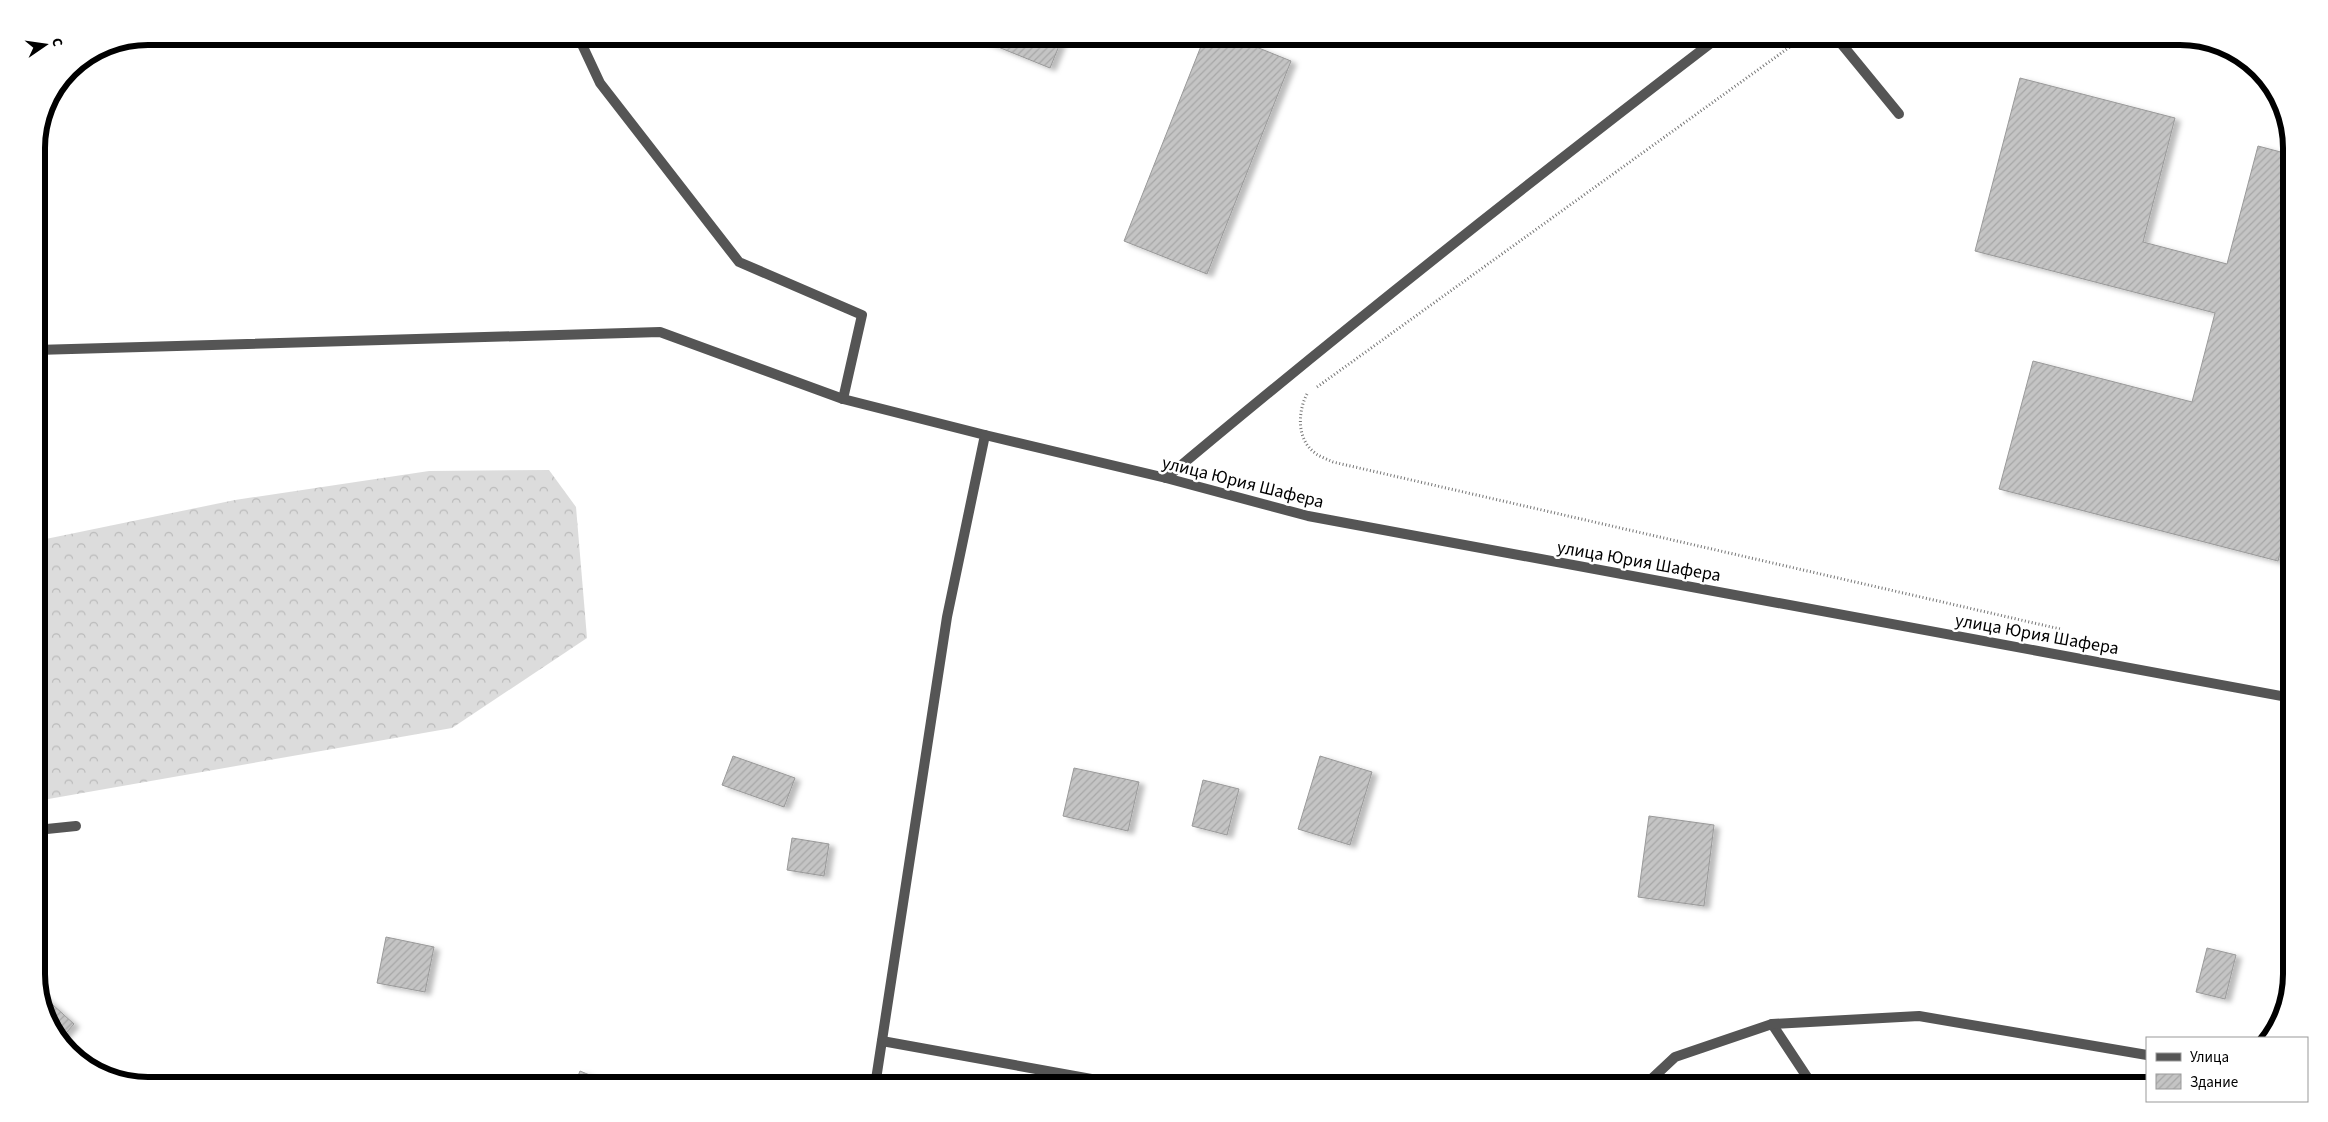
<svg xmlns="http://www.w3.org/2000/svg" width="2328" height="1122" font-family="'Source Sans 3',sans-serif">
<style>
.forest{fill:url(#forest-crowns)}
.building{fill:url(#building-hatch);stroke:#999;filter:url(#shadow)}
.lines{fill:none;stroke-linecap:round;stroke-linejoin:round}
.path{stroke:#777;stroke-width:3;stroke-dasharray:1 2.5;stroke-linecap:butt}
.lane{stroke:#555;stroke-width:10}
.street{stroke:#555;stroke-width:10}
.labels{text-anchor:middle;stroke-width:5;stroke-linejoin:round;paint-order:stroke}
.street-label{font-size:18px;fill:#000;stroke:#fff}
.rim{fill:none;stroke:#000;stroke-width:6}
</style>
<defs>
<pattern id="forest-crowns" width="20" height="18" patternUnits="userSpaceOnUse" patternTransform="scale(1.25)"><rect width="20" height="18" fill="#dcdcdc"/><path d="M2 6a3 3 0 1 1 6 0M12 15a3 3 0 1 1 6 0" fill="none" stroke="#bbb"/></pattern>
<pattern id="building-hatch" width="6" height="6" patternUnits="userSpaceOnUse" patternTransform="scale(1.25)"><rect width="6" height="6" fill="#c4c4c4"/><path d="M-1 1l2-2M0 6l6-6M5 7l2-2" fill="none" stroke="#a7a7a7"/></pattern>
<filter id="shadow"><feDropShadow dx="5.5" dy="3" stdDeviation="2.5" flood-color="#0004"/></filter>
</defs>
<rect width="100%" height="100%" fill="#fff"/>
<path class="forest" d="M 549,470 L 576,507 L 587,638 L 452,728 L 37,801 L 36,541 L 235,500 L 429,471 Z"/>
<g class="building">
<path d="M 971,36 L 1063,36 L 1050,68 Z"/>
<path d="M 1205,36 L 1229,36 L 1291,61 L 1207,274 L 1124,241 Z"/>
<path d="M 2020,78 L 2175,118 L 2143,242 L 2227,264 L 2258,146 L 2292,155 L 2292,508 L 2278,561 L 1999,489 L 2033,361 L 2192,402 L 2215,313 L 1975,251 Z"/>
<path d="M 733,756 L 795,778 L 784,807 L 722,785 Z"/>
<path d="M 1320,756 L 1372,772 L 1350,845 L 1298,829 Z"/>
<path d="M 1074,768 L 1139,782 L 1128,831 L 1063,816 Z"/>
<path d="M 1203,780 L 1239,789 L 1227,835 L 1192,826 Z"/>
<path d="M 1649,816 L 1714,825 L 1704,906 L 1638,897 Z"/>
<path d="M 792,838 L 829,844 L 824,876 L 787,870 Z"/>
<path d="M 386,937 L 434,947 L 425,992 L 377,983 Z"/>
<path d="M 2207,948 L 2236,955 L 2225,999 L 2196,992 Z"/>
<path d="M 41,994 L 74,1024 L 60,1040 L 55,1036 Z"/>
<path d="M 580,1071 L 609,1083 L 607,1086 L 574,1086 Z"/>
</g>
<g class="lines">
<g class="path">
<path d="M 1317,387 L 1805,36"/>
<path d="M 1307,394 C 1298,411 1296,439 1315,453 C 1320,457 1327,459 1333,462 L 2060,629"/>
</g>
<g class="lane">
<path d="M 578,36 L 600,83 L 739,262 L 862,315 L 843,399"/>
<path d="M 1835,36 L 1899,114"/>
<path d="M 1772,1024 L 1809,1080 L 1816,1086"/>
<path d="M 1644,1086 L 1675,1057 L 1772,1024 L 1919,1016 L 2147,1055"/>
</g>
<g class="street">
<path d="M 36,350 L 660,332 L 843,399 L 985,435 L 947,617 L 875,1086"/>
<path d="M 985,435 L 1166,478 L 1308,516 L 2292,698"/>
<path d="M 1166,478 C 1347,326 1532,180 1720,36"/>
<path d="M 37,830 L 76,826"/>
<path d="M 882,1041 L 1130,1086"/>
</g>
</g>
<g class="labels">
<g class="street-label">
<text transform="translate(1243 482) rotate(14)" y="6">улица Юрия Шафера</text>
<text transform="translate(1639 561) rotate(10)" y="6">улица Юрия Шафера</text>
<text transform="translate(2037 634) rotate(10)" y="6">улица Юрия Шафера</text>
</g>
</g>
<path d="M0 0H2328V1122H0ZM148 45H2180A103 103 0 0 1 2283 148V974A103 103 0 0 1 2180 1077H148A103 103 0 0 1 45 974V148A103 103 0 0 1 148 45Z" fill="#fff" fill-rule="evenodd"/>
<path class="rim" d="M148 45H2180A103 103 0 0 1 2283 148V974A103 103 0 0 1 2180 1077H148A103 103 0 0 1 45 974V148A103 103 0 0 1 148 45Z"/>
<rect x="2146" y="1037" width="162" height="65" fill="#ffffff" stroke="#999999"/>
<rect x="2156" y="1053" width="25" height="8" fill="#555555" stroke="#999999"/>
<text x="2190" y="1062" font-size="15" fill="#000000">Улица</text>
<rect x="2156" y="1074" width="25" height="15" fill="url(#building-hatch)" stroke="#999999"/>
<text x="2190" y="1087" font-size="15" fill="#000000">Здание</text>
<g transform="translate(45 45) rotate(77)" stroke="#ffffff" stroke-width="4" paint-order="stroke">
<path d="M0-4L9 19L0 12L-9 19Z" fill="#000000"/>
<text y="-8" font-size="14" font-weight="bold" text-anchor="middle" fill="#000000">С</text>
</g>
</svg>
